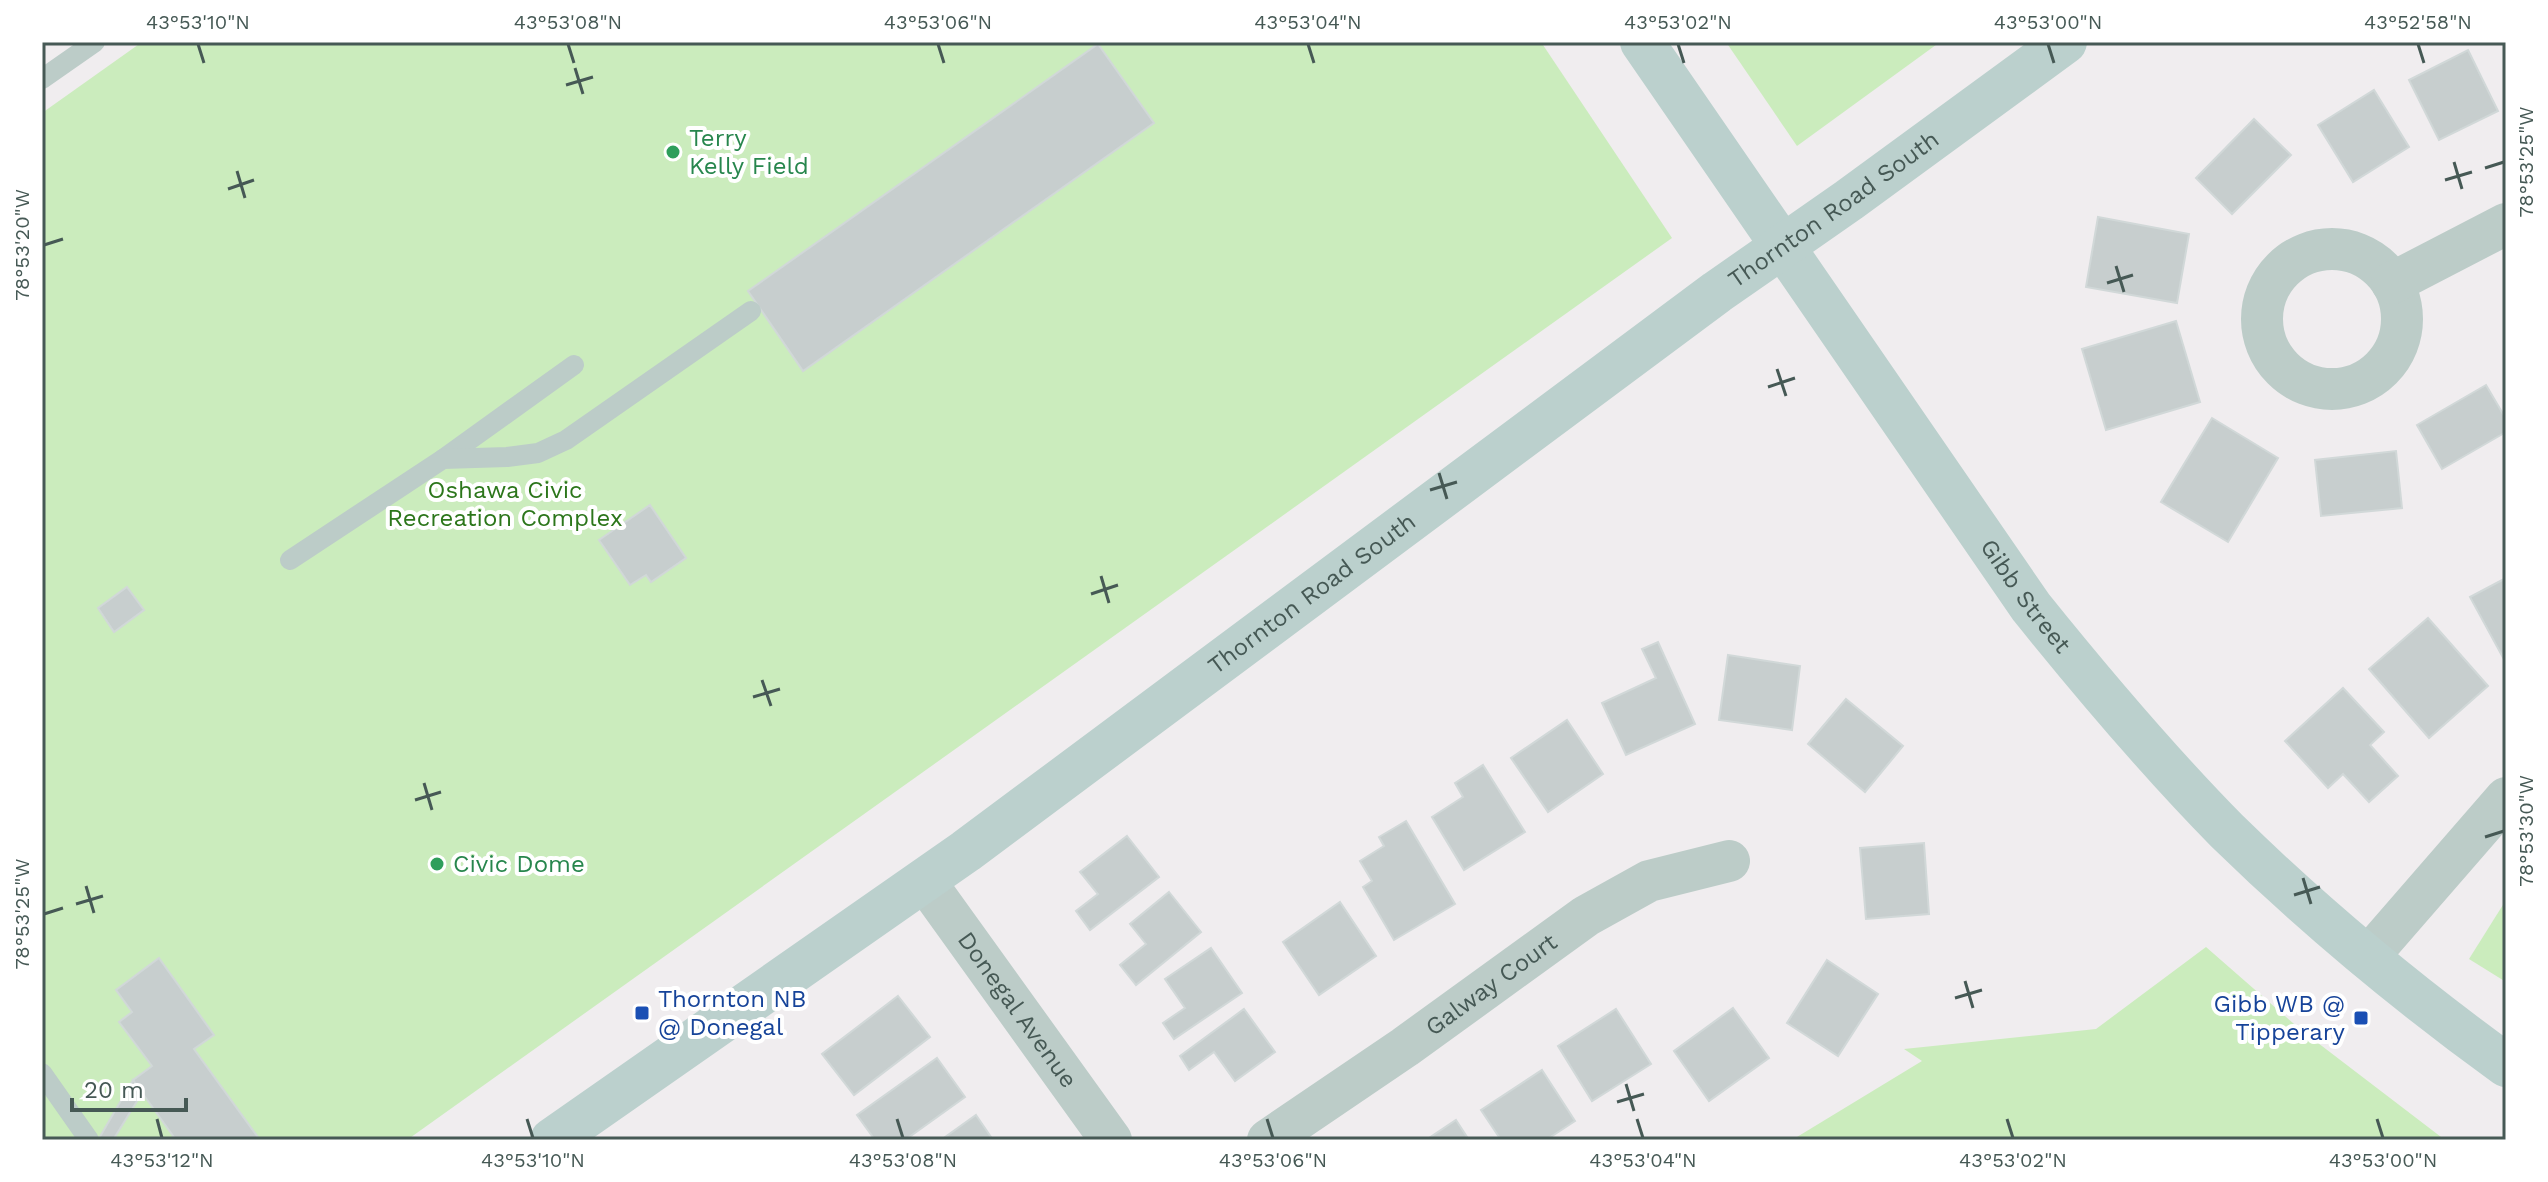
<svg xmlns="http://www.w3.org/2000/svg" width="2548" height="1182" font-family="'Work Sans',sans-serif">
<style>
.green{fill:#cbecbd}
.building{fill:#c7cece;stroke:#d1d8d8;stroke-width:2}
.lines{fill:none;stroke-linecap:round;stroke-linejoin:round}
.lane{stroke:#bcccc8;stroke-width:20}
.street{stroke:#bcccc8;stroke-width:42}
.secondary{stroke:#bbd0cd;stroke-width:44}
.ticks{fill:none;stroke:#465955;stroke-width:3}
.leisure-dot{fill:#2e9e5b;stroke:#fff;stroke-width:3}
.transit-dot{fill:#1a4fb4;stroke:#fff;stroke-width:3}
.labels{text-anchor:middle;stroke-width:8;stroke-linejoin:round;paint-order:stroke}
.leisure-label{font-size:24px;fill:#27864d;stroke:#fff;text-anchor:start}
.street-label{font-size:24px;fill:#465955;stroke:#fff}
.park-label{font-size:24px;fill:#2c761b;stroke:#fff}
.transit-label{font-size:24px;fill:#164399;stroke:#fff;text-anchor:start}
.neatline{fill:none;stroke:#465955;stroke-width:3}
.ticks-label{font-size:20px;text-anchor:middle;fill:#465955}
</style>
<rect width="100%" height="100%" fill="#f0edef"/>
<g class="green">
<path d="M 142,42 L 1541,42 L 1672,238 L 407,1140 L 42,1140 L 42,113 Z"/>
<path d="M 1726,42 L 1940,42 L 1797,146 Z"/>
<path d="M 2506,900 L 2506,982 L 2469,959 Z"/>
<path d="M 2206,947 L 2301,1030 L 2445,1140 L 1792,1140 L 1922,1061 L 1904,1049 L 2096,1029 Z"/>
</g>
<g class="building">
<path d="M 1098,44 L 1154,123 L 803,371 L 748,291 Z"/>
<path d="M 2468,50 L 2498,111 L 2439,140 L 2409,80 Z"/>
<path d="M 2374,90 L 2409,147 L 2353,182 L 2318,125 Z"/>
<path d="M 2254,119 L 2291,155 L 2232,214 L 2196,178 Z"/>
<path d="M 2098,217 L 2189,234 L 2177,303 L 2086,287 Z"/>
<path d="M 2176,321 L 2200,402 L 2106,430 L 2082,349 Z"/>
<path d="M 2486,385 L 2506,419 L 2506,432 L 2442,469 L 2417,425 Z"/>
<path d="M 2212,418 L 2278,458 L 2228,542 L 2161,502 Z"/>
<path d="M 2396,451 L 2402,508 L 2321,516 L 2315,460 Z"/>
<path d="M 650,505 L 686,558 L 651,582 L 646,575 L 630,585 L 599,540 Z"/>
<path d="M 2506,578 L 2506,663 L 2470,597 Z"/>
<path d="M 127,587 L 144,610 L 114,632 L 98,608 Z"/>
<path d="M 2428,618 L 2488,686 L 2429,738 L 2369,669 Z"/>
<path d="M 1658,642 L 1695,724 L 1626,755 L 1602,703 L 1656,678 L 1642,649 Z"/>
<path d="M 1728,655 L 1800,666 L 1792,730 L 1719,720 Z"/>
<path d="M 2343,688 L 2384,732 L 2370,745 L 2398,776 L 2369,802 L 2343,774 L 2328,788 L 2285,741 Z"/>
<path d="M 1846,699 L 1903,746 L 1865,792 L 1808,744 Z"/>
<path d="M 1567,720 L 1603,774 L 1548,812 L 1511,758 Z"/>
<path d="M 1483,765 L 1525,832 L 1464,870 L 1432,817 L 1463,797 L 1455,783 Z"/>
<path d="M 1406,821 L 1455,904 L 1394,940 L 1363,887 L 1372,881 L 1360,861 L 1384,846 L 1379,837 Z"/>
<path d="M 1127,836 L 1159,877 L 1090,930 L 1076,911 L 1098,894 L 1080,872 Z"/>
<path d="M 1924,843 L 1929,914 L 1866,919 L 1860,848 Z"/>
<path d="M 1169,892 L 1201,932 L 1136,985 L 1120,965 L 1146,944 L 1130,924 Z"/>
<path d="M 1340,902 L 1376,956 L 1319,995 L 1283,942 Z"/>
<path d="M 1211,948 L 1242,993 L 1174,1039 L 1163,1023 L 1185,1008 L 1165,979 Z"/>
<path d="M 159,958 L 214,1035 L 194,1049 L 260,1140 L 176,1140 L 133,1080 L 152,1066 L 119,1022 L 132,1012 L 116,990 Z"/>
<path d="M 1827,960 L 1878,994 L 1838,1056 L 1787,1023 Z"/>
<path d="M 898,996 L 930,1037 L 854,1095 L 822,1054 Z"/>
<path d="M 1733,1008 L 1769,1058 L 1709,1101 L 1674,1051 Z"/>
<path d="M 1244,1009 L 1275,1052 L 1235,1081 L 1214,1052 L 1189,1070 L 1180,1056 Z"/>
<path d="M 1616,1009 L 1651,1064 L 1592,1101 L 1558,1046 Z"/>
<path d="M 937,1058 L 965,1097 L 905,1140 L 875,1140 L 857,1115 Z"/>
<path d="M 1542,1070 L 1575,1121 L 1546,1140 L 1501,1140 L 1481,1110 Z"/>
<path d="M 133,1080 L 142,1093 L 113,1140 L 98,1140 Z"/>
<path d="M 976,1115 L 993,1140 L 941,1140 Z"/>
<path d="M 1456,1120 L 1469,1140 L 1426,1140 Z"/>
</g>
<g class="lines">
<g class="lane">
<path d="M 42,79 L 95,42"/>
<path d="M 443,459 L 574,365"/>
<path d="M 290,560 L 443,459 L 507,457 L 538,453 L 566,440 L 751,311"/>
<path d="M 42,1073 L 89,1140"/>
</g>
<g class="street">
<circle cx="2332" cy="319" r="70"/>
<path d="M 2392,283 L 2506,224"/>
<path id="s1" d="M 924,880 L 1111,1140"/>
<path d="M 2367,958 L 2506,798"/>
<path id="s2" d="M 1268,1140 L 1405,1047 L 1586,916 L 1649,881 L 1729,861"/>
</g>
<g class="secondary">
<path id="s3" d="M 1642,42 L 2031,607 C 2093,684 2157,760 2227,831 C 2314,916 2408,994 2506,1065"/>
<path id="s4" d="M 552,1140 L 966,851 L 1717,292 L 1849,200 L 2065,42"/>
</g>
</g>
<path class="ticks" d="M 198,44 L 204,63M 568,44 L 574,63M 938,44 L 944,63M 1308,44 L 1314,63M 1678,44 L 1684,63M 2048,44 L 2054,63M 2418,44 L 2424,63M 575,68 L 583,94M 566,85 L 593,77M 2454,162 L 2462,189M 2485,168 L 2504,162M 237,171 L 245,198M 2445,180 L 2472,172M 228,189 L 254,180M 44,245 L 63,239M 2116,266 L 2124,292M 2107,283 L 2133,275M 1777,369 L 1786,396M 1768,387 L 1795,378M 1439,473 L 1447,499M 1430,490 L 1457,482M 1101,576 L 1109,603M 1091,594 L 1118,585M 762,680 L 771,706M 753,697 L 780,689M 424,783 L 432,810M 415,800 L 441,792M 2485,837 L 2504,831M 2303,878 L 2311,904M 86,886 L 94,913M 2294,895 L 2320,887M 76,904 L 103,896M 44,914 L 63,908M 1965,981 L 1973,1008M 1955,998 L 1982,990M 1626,1084 L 1634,1111M 1617,1102 L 1644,1094M 157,1119 L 162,1138M 527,1119 L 533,1138M 897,1119 L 903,1138M 1267,1119 L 1273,1138M 1637,1119 L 1643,1138M 2007,1119 L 2013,1138M 2377,1119 L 2383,1138"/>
<g class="leisure-dot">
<circle cx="673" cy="152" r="8"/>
<circle cx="437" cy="864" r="8"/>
</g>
<g class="transit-dot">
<rect x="634" y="1005" width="16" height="16" rx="4"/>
<rect x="2353" y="1010" width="16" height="16" rx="4"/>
</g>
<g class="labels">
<g class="leisure-label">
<text x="689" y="146">Terry<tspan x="689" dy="28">Kelly Field</tspan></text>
<text x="453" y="872">Civic Dome</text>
</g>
<g class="street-label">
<text dy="8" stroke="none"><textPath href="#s4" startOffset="1584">Thornton Road South</textPath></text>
<text dy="8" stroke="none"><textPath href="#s4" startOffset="936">Thornton Road South</textPath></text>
<text dy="8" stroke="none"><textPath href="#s3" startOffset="674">Gibb Street</textPath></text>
<text dy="8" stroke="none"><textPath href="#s2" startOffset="272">Galway Court</textPath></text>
<text dy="8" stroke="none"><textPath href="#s1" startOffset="160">Donegal Avenue</textPath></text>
</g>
<g class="park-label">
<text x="505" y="498">Oshawa Civic<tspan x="505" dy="28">Recreation Complex</tspan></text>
</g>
<g class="transit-label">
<text x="658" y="1007">Thornton NB<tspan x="658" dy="28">@ Donegal</tspan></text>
<text x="2345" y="1012" text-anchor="end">Gibb WB @<tspan x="2345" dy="28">Tipperary</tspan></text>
</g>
</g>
<rect width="2548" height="1182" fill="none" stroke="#ffffff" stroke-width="88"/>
<path d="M72 1098v12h114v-12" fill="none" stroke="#465955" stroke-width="4"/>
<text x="84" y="1098" font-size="24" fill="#465955" stroke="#ffffff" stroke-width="6" paint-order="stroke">20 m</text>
<rect x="44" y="44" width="2460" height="1094" class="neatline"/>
<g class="ticks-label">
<text x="198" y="29">43°53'10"N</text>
<text x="568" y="29">43°53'08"N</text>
<text x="938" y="29">43°53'06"N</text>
<text x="1308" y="29">43°53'04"N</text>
<text x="1678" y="29">43°53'02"N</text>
<text x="2048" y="29">43°53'00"N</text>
<text x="2418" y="29">43°52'58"N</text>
<text transform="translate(2526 162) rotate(-90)" y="7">78°53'25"W</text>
<text transform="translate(22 245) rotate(-90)" y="7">78°53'20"W</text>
<text transform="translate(2526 831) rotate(-90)" y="7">78°53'30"W</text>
<text transform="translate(22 914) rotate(-90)" y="7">78°53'25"W</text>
<text x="162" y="1167">43°53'12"N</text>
<text x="533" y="1167">43°53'10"N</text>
<text x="903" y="1167">43°53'08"N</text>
<text x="1273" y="1167">43°53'06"N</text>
<text x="1643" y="1167">43°53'04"N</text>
<text x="2013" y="1167">43°53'02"N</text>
<text x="2383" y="1167">43°53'00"N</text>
</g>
</svg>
